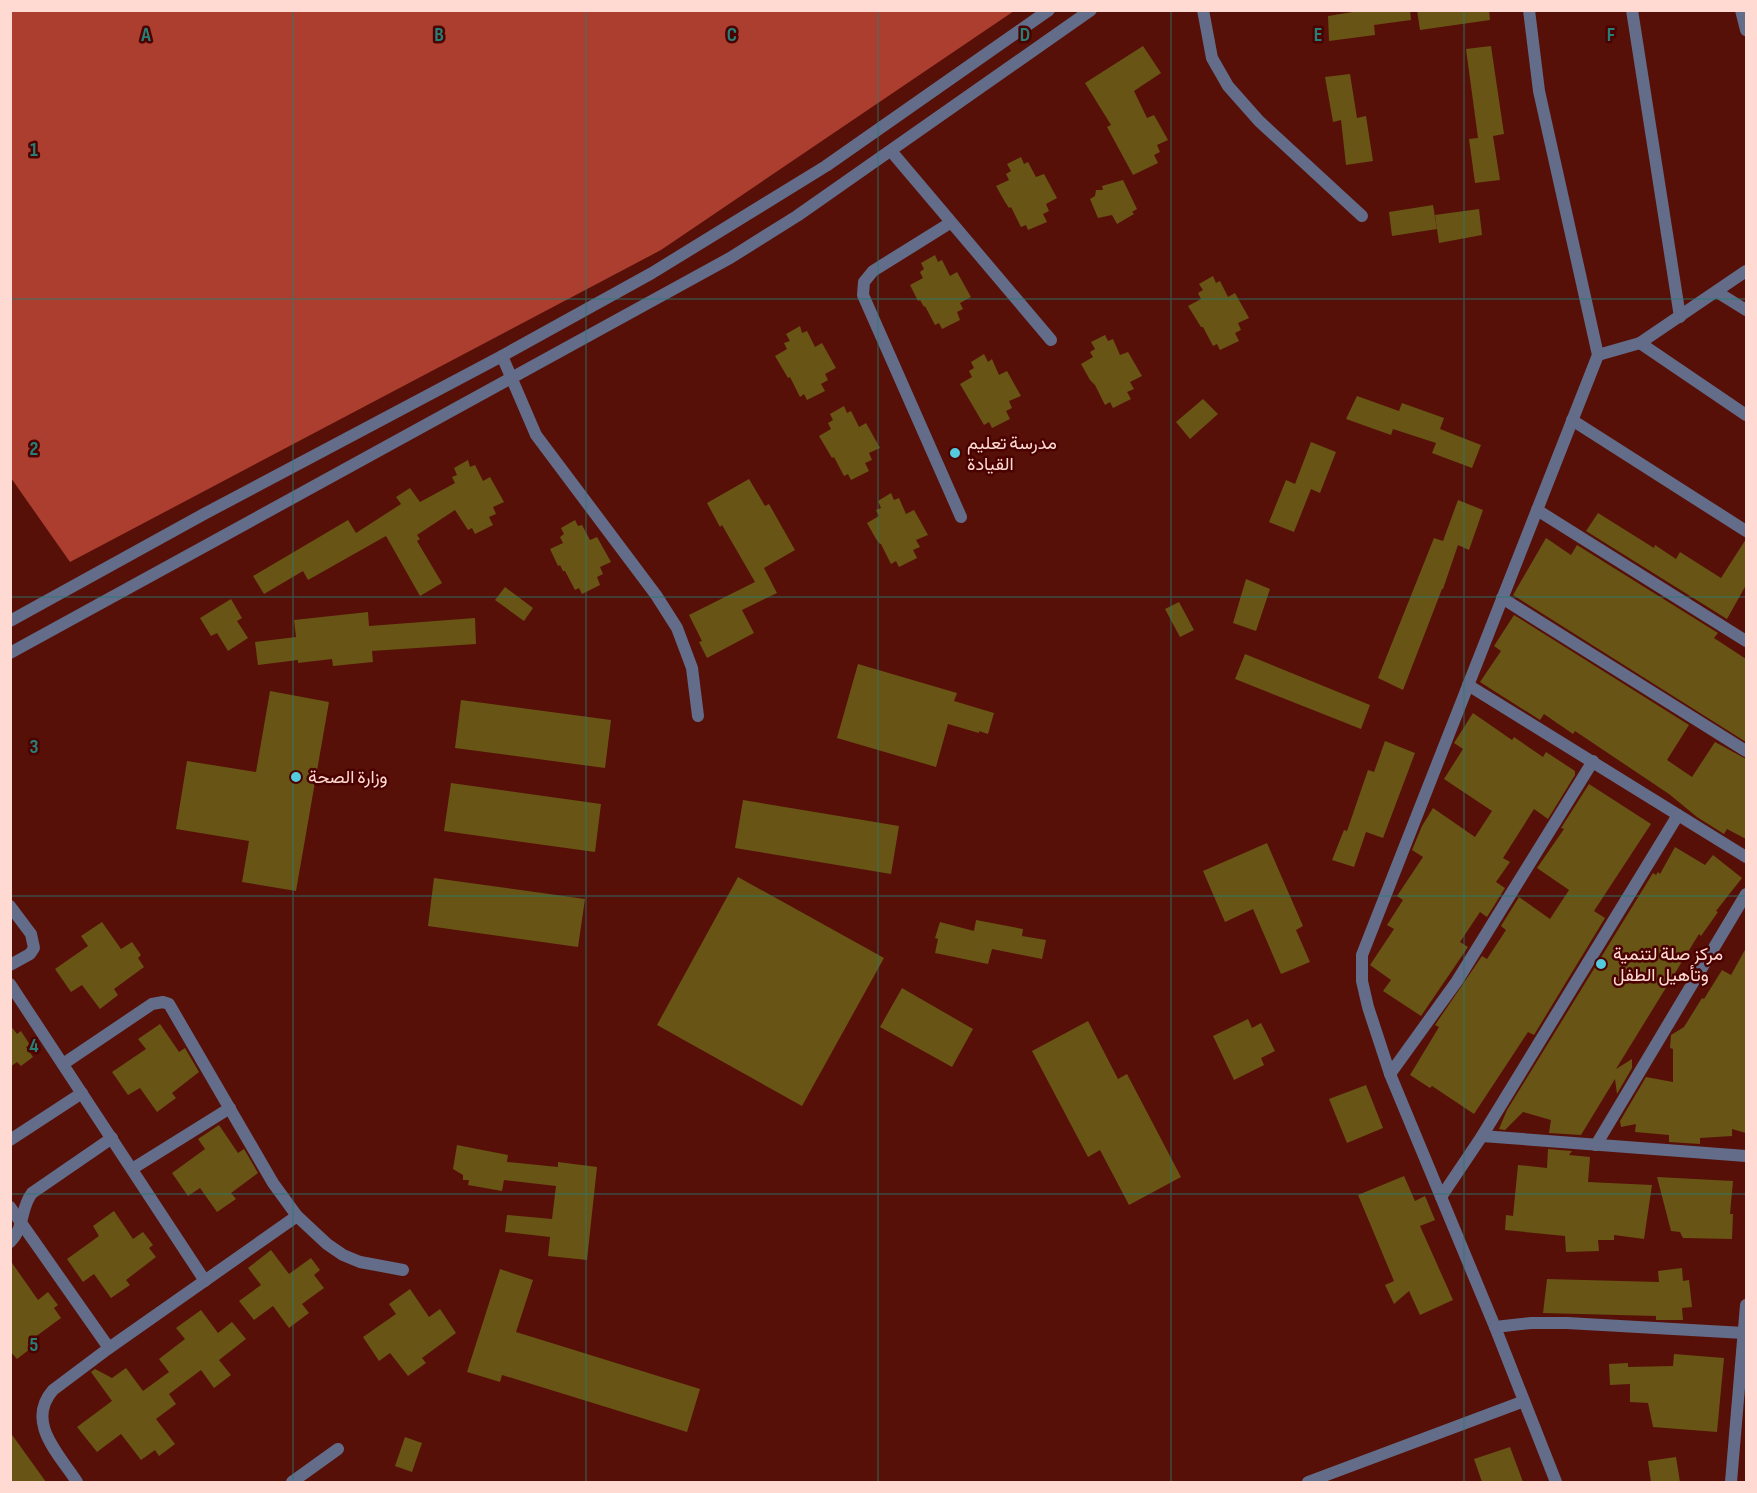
<svg xmlns="http://www.w3.org/2000/svg" width="1757" height="1493" font-family="'Sofia Sans Condensed',Vazirmatn,sans-serif">
<style>
.forest{fill:#ab3e2f}
.building{fill:#685415}
.lines{fill:none;stroke-linecap:round;stroke-linejoin:round}
.minor{stroke:#636c89;stroke-width:12}
.tertiary{stroke:#636c89;stroke-width:12}
.grid{fill:none;stroke:#278078;stroke-width:1.5;stroke-opacity:0.55}
.poi-dot{fill:#54cade;stroke:#4a0200;stroke-width:2}
.labels{text-anchor:middle;stroke-width:5;stroke-linejoin:round;paint-order:stroke}
.poi-label{font-size:18px;fill:#fedad3;stroke:#4a0200;text-anchor:start}
.grid-label{font-size:20px;text-anchor:middle;font-weight:bold;fill:#278078;stroke:#4a0200;stroke-width:5;stroke-linejoin:round;paint-order:stroke}
</style>
<rect width="100%" height="100%" fill="#561008"/>
<path class="forest" d="M 10,11 L 11,10 L 1014,11 L 661,250 L 70,562 L 11,478 Z"/>
<g class="building">
<path d="M 1365,10 L 1410,10 L 1411,20 L 1374,25 L 1375,35 L 1329,41 L 1328,16 Z"/>
<path d="M 1417,10 L 1489,10 L 1490,20 L 1420,30 Z"/>
<path d="M 1143,46 L 1161,73 L 1134,91 L 1147,118 L 1154,115 L 1168,140 L 1157,145 L 1160,152 L 1154,155 L 1158,163 L 1133,175 L 1107,127 L 1111,125 L 1085,83 Z"/>
<path d="M 1491,46 L 1504,134 L 1493,136 L 1500,180 L 1475,183 L 1469,139 L 1478,138 L 1466,49 Z"/>
<path d="M 1350,74 L 1357,118 L 1366,116 L 1373,161 L 1346,165 L 1341,120 L 1333,122 L 1325,77 Z"/>
<path d="M 1021,157 L 1024,164 L 1028,162 L 1036,177 L 1044,174 L 1057,198 L 1046,204 L 1049,211 L 1043,214 L 1047,222 L 1028,230 L 1026,225 L 1021,227 L 1011,207 L 1009,208 L 1005,202 L 996,186 L 1009,180 L 1006,174 L 1011,171 L 1007,164 Z"/>
<path d="M 1123,180 L 1137,209 L 1132,212 L 1134,214 L 1117,224 L 1112,215 L 1098,218 L 1090,199 L 1095,196 L 1096,190 L 1103,190 L 1102,186 Z"/>
<path d="M 1433,205 L 1437,229 L 1392,236 L 1389,212 Z"/>
<path d="M 1479,209 L 1482,235 L 1439,243 L 1435,215 Z"/>
<path d="M 935,255 L 938,262 L 942,260 L 950,276 L 957,272 L 971,297 L 960,303 L 963,309 L 957,312 L 960,320 L 942,329 L 939,323 L 935,325 L 925,306 L 924,307 L 920,300 L 918,301 L 910,285 L 923,278 L 920,272 L 924,269 L 921,263 Z"/>
<path d="M 1213,276 L 1216,283 L 1220,281 L 1228,297 L 1235,293 L 1249,318 L 1238,323 L 1241,330 L 1235,333 L 1239,341 L 1220,350 L 1217,344 L 1213,346 L 1203,327 L 1201,327 L 1188,306 L 1201,299 L 1198,293 L 1203,290 L 1199,284 Z"/>
<path d="M 800,326 L 802,333 L 807,331 L 815,347 L 822,343 L 836,368 L 825,374 L 828,380 L 821,384 L 825,391 L 807,400 L 804,394 L 800,397 L 790,377 L 788,378 L 775,356 L 787,349 L 784,343 L 790,341 L 786,334 Z"/>
<path d="M 1105,335 L 1108,341 L 1113,339 L 1120,355 L 1128,352 L 1142,376 L 1130,382 L 1134,389 L 1127,392 L 1131,399 L 1113,408 L 1110,402 L 1105,405 L 1095,385 L 1090,380 L 1081,364 L 1093,357 L 1090,352 L 1095,349 L 1091,342 Z"/>
<path d="M 984,354 L 988,362 L 992,359 L 999,375 L 1007,371 L 1021,396 L 1009,401 L 1012,408 L 1006,411 L 1010,419 L 992,428 L 989,422 L 984,425 L 960,384 L 972,377 L 969,371 L 974,368 L 971,362 Z"/>
<path d="M 1357,396 L 1399,411 L 1402,403 L 1444,418 L 1440,429 L 1481,445 L 1472,468 L 1432,453 L 1436,443 L 1393,429 L 1391,435 L 1346,419 Z"/>
<path d="M 1203,399 L 1218,414 L 1190,439 L 1176,422 Z"/>
<path d="M 844,406 L 847,413 L 851,411 L 859,427 L 866,423 L 880,448 L 869,453 L 872,460 L 865,463 L 869,471 L 851,480 L 848,474 L 844,476 L 834,457 L 832,458 L 819,436 L 831,429 L 828,423 L 833,420 L 830,414 Z"/>
<path d="M 1311,442 L 1336,452 L 1320,493 L 1311,489 L 1294,532 L 1269,522 L 1286,480 L 1295,484 Z"/>
<path d="M 468,460 L 470,467 L 475,465 L 483,481 L 490,477 L 504,502 L 493,507 L 496,514 L 489,517 L 493,525 L 475,534 L 472,528 L 468,530 L 455,510 L 417,535 L 420,539 L 417,541 L 442,583 L 420,596 L 386,536 L 308,580 L 303,571 L 264,594 L 253,576 L 348,520 L 356,533 L 401,504 L 396,497 L 410,488 L 420,502 L 455,483 L 452,477 L 457,475 L 454,468 Z"/>
<path d="M 749,479 L 765,506 L 769,504 L 795,550 L 764,568 L 777,593 L 742,610 L 754,633 L 707,658 L 699,642 L 702,641 L 689,615 L 755,582 L 722,525 L 720,527 L 707,503 Z"/>
<path d="M 891,493 L 894,500 L 899,498 L 906,514 L 914,510 L 928,535 L 916,540 L 920,547 L 913,550 L 917,558 L 899,567 L 896,561 L 891,564 L 881,544 L 880,544 L 876,539 L 867,523 L 879,516 L 876,510 L 881,508 L 878,501 Z"/>
<path d="M 1458,500 L 1483,510 L 1469,550 L 1458,545 L 1443,589 L 1442,589 L 1403,690 L 1378,678 L 1434,538 L 1443,541 Z"/>
<path d="M 1598,513 L 1654,548 L 1655,545 L 1676,559 L 1680,552 L 1721,578 L 1746,539 L 1746,585 L 1727,619 L 1586,531 Z"/>
<path d="M 575,520 L 578,526 L 582,525 L 590,540 L 597,537 L 611,562 L 600,567 L 603,574 L 597,577 L 600,585 L 582,594 L 579,588 L 575,590 L 565,571 L 563,571 L 560,565 L 558,566 L 550,549 L 563,543 L 560,537 L 564,534 L 561,528 Z"/>
<path d="M 1546,538 L 1571,555 L 1577,545 L 1718,633 L 1714,638 L 1746,659 L 1746,742 L 1513,595 Z"/>
<path d="M 1246,579 L 1270,589 L 1256,631 L 1233,623 Z"/>
<path d="M 505,587 L 533,608 L 524,621 L 495,600 Z"/>
<path d="M 231,599 L 242,618 L 237,621 L 248,638 L 228,651 L 217,633 L 211,636 L 200,618 Z"/>
<path d="M 1179,602 L 1194,630 L 1180,637 L 1165,609 Z"/>
<path d="M 368,612 L 369,626 L 475,618 L 476,644 L 372,651 L 373,662 L 333,666 L 332,659 L 298,663 L 298,660 L 258,665 L 255,642 L 296,637 L 294,620 Z"/>
<path d="M 1514,615 L 1689,725 L 1667,760 L 1692,777 L 1715,742 L 1746,759 L 1746,839 L 1727,829 L 1724,834 L 1697,817 L 1669,794 L 1575,731 L 1573,734 L 1544,714 L 1540,720 L 1480,682 L 1501,651 L 1494,646 Z"/>
<path d="M 1245,654 L 1370,705 L 1361,729 L 1235,679 Z"/>
<path d="M 858,664 L 957,693 L 954,701 L 994,713 L 988,734 L 979,731 L 979,733 L 948,724 L 936,767 L 837,738 Z"/>
<path d="M 270,691 L 329,702 L 296,891 L 242,882 L 249,841 L 176,829 L 187,761 L 256,772 Z"/>
<path d="M 461,700 L 611,720 L 605,768 L 455,748 Z"/>
<path d="M 1473,713 L 1512,740 L 1514,737 L 1543,757 L 1546,752 L 1575,771 L 1575,775 L 1548,819 L 1534,809 L 1503,858 L 1510,862 L 1496,882 L 1505,888 L 1487,917 L 1480,912 L 1460,942 L 1468,947 L 1421,1016 L 1383,991 L 1391,980 L 1370,965 L 1394,929 L 1387,925 L 1403,900 L 1397,896 L 1423,857 L 1412,850 L 1422,826 L 1433,808 L 1475,837 L 1492,811 L 1444,779 L 1463,749 L 1454,743 Z"/>
<path d="M 1385,741 L 1415,753 L 1383,838 L 1366,832 L 1354,867 L 1332,860 L 1344,830 L 1347,831 L 1368,770 L 1374,772 Z"/>
<path d="M 451,783 L 601,804 L 595,852 L 444,831 Z"/>
<path d="M 1589,784 L 1651,824 L 1594,911 L 1605,918 L 1534,1035 L 1528,1032 L 1474,1114 L 1432,1086 L 1430,1088 L 1410,1075 L 1439,1027 L 1435,1025 L 1482,956 L 1487,959 L 1506,930 L 1501,926 L 1519,897 L 1550,919 L 1569,890 L 1537,868 L 1564,829 L 1561,828 Z"/>
<path d="M 743,800 L 899,826 L 891,874 L 735,848 Z"/>
<path d="M 1267,843 L 1303,926 L 1296,930 L 1310,962 L 1281,974 L 1253,909 L 1225,922 L 1203,871 Z"/>
<path d="M 1675,847 L 1705,865 L 1713,855 L 1742,878 L 1716,911 L 1718,912 L 1701,936 L 1699,934 L 1616,1069 L 1632,1059 L 1632,1068 L 1617,1094 L 1615,1079 L 1581,1135 L 1549,1133 L 1551,1120 L 1523,1112 L 1505,1130 L 1499,1129 L 1507,1110 L 1653,873 L 1656,875 L 1658,872 L 1660,874 Z"/>
<path d="M 738,877 L 884,958 L 802,1106 L 657,1025 Z"/>
<path d="M 434,878 L 585,899 L 578,947 L 428,926 Z"/>
<path d="M 976,920 L 1023,929 L 1022,936 L 1046,940 L 1042,959 L 992,949 L 988,964 L 935,953 L 938,939 L 935,938 L 940,922 L 974,931 Z"/>
<path d="M 102,922 L 121,949 L 132,942 L 141,955 L 138,958 L 144,967 L 114,989 L 118,995 L 100,1009 L 82,985 L 71,992 L 55,969 L 88,946 L 81,936 Z"/>
<path d="M 1746,948 L 1746,1133 L 1732,1129 L 1732,1136 L 1700,1138 L 1700,1144 L 1669,1142 L 1669,1135 L 1635,1132 L 1636,1124 L 1621,1127 L 1620,1121 L 1646,1077 L 1673,1082 L 1673,1049 L 1670,1048 L 1671,1035 L 1684,1027 L 1702,998 L 1704,999 L 1722,970 L 1731,975 Z"/>
<path d="M 902,988 L 973,1029 L 952,1067 L 880,1027 Z"/>
<path d="M 1248,1019 L 1252,1028 L 1261,1023 L 1275,1051 L 1261,1058 L 1264,1065 L 1234,1080 L 1213,1036 Z"/>
<path d="M 1088,1021 L 1118,1079 L 1127,1074 L 1181,1177 L 1129,1205 L 1100,1150 L 1088,1157 L 1032,1051 Z"/>
<path d="M 160,1024 L 179,1052 L 185,1048 L 199,1072 L 172,1093 L 176,1098 L 157,1112 L 140,1088 L 128,1095 L 112,1072 L 146,1049 L 138,1039 Z"/>
<path d="M 10,1025 L 17,1034 L 21,1031 L 30,1045 L 26,1047 L 33,1057 L 21,1066 L 17,1062 L 10,1067 Z"/>
<path d="M 1366,1085 L 1383,1128 L 1347,1143 L 1329,1099 Z"/>
<path d="M 219,1125 L 238,1153 L 244,1149 L 258,1173 L 231,1193 L 236,1199 L 217,1212 L 200,1188 L 188,1196 L 172,1173 L 205,1149 L 198,1139 Z"/>
<path d="M 457,1145 L 508,1155 L 507,1162 L 558,1167 L 558,1162 L 597,1167 L 587,1260 L 548,1256 L 550,1237 L 505,1232 L 507,1215 L 552,1219 L 556,1186 L 504,1180 L 502,1191 L 468,1185 L 469,1180 L 463,1180 L 463,1175 L 453,1169 Z"/>
<path d="M 1548,1149 L 1572,1151 L 1569,1155 L 1590,1157 L 1588,1182 L 1652,1185 L 1644,1239 L 1614,1235 L 1614,1240 L 1598,1240 L 1599,1251 L 1566,1252 L 1565,1236 L 1505,1230 L 1506,1215 L 1513,1216 L 1518,1165 L 1547,1168 Z"/>
<path d="M 1404,1176 L 1415,1201 L 1425,1196 L 1435,1220 L 1420,1226 L 1453,1300 L 1420,1315 L 1409,1291 L 1394,1304 L 1385,1285 L 1394,1281 L 1358,1195 Z"/>
<path d="M 1657,1177 L 1733,1181 L 1730,1214 L 1733,1214 L 1732,1239 L 1683,1238 L 1680,1232 L 1671,1231 Z"/>
<path d="M 114,1211 L 133,1239 L 143,1232 L 153,1245 L 149,1248 L 156,1257 L 126,1280 L 130,1285 L 111,1298 L 94,1274 L 83,1282 L 67,1259 L 99,1236 L 93,1226 Z"/>
<path d="M 271,1250 L 289,1274 L 311,1258 L 320,1270 L 314,1275 L 324,1288 L 302,1304 L 309,1313 L 289,1328 L 273,1306 L 254,1320 L 239,1301 L 261,1285 L 248,1268 Z"/>
<path d="M 10,1260 L 38,1300 L 48,1292 L 58,1305 L 54,1308 L 61,1318 L 31,1340 L 35,1345 L 17,1359 L 10,1351 Z"/>
<path d="M 1682,1268 L 1683,1281 L 1689,1280 L 1692,1307 L 1682,1308 L 1683,1320 L 1656,1320 L 1656,1316 L 1543,1313 L 1547,1279 L 1659,1282 L 1658,1271 Z"/>
<path d="M 500,1269 L 533,1280 L 516,1332 L 700,1389 L 687,1432 L 502,1375 L 500,1382 L 467,1372 Z"/>
<path d="M 410,1289 L 429,1317 L 440,1309 L 456,1333 L 422,1358 L 426,1363 L 408,1376 L 390,1353 L 379,1361 L 363,1337 L 396,1314 L 389,1304 Z"/>
<path d="M 201,1310 L 218,1333 L 232,1322 L 246,1339 L 219,1360 L 231,1375 L 214,1388 L 201,1370 L 169,1394 L 176,1404 L 156,1419 L 175,1444 L 159,1456 L 155,1450 L 141,1460 L 121,1434 L 97,1452 L 77,1427 L 112,1401 L 91,1372 L 95,1369 L 112,1378 L 126,1368 L 143,1391 L 169,1372 L 159,1359 L 185,1339 L 176,1328 Z"/>
<path d="M 1674,1354 L 1724,1358 L 1717,1432 L 1653,1427 L 1648,1403 L 1630,1402 L 1630,1384 L 1610,1385 L 1609,1364 L 1628,1363 L 1628,1367 L 1673,1366 Z"/>
<path d="M 10,1432 L 46,1482 L 10,1482 Z"/>
<path d="M 405,1437 L 422,1443 L 412,1472 L 395,1466 Z"/>
<path d="M 1510,1447 L 1523,1482 L 1482,1482 L 1474,1459 Z"/>
<path d="M 1676,1457 L 1680,1482 L 1651,1482 L 1648,1461 Z"/>
</g>
<g class="lines">
<g class="minor">
<path d="M 1203,10 L 1212,58 L 1228,86 L 1259,121 L 1362,216"/>
<path d="M 1529,10 L 1539,91 L 1598,355 L 1362,955 L 1362,981 L 1368,1007 L 1390,1074 L 1495,1327 L 1556,1482"/>
<path d="M 1632,10 L 1680,317"/>
<path d="M 1741,10 L 1746,30"/>
<path d="M 891,151 L 1051,340"/>
<path d="M 950,223 L 873,271 L 864,282 L 863,295 L 961,517"/>
<path d="M 1717,292 L 1746,310"/>
<path d="M 1640,343 L 1746,415"/>
<path d="M 1598,355 L 1640,343 L 1746,271"/>
<path d="M 502,356 L 536,435 L 656,595 L 677,628 L 692,668 L 698,716"/>
<path d="M 1572,420 L 1746,531"/>
<path d="M 1537,510 L 1746,641"/>
<path d="M 1502,598 L 1746,751"/>
<path d="M 1468,685 L 1746,857"/>
<path d="M 10,906 L 31,934 L 34,948 L 30,954 L 10,965"/>
<path d="M 10,984 L 205,1281"/>
<path d="M 63,1064 L 152,1004 L 163,1002 L 169,1004 L 273,1183 L 297,1216 L 327,1244 L 343,1255 L 360,1262 L 403,1270"/>
<path d="M 1390,1074 L 1457,981 L 1593,761"/>
<path d="M 1482,1136 L 1746,1156"/>
<path d="M 10,1140 L 82,1093"/>
<path d="M 1596,1145 L 1746,894"/>
<path d="M 132,1169 L 230,1108"/>
<path d="M 1441,1197 L 1482,1136 L 1678,815"/>
<path d="M 10,1207 L 109,1348"/>
<path d="M 10,1242 C 25,1228 20,1208 32,1193 L 112,1138"/>
<path d="M 1495,1327 L 1531,1323 L 1567,1323 L 1744,1333"/>
<path d="M 77,1482 C 59,1454 25,1422 53,1390 L 109,1348 L 297,1216"/>
<path d="M 292,1482 L 338,1449"/>
<path d="M 1308,1482 L 1524,1401"/>
<path d="M 1731,1482 L 1746,1305"/>
</g>
<g class="tertiary">
<path d="M 10,621 L 204,514 L 502,356 L 652,273 L 826,166 L 1049,10"/>
<path d="M 10,653 L 730,258 L 797,216 L 1091,10"/>
</g>
</g>
<path class="grid" d="M 293,10 L 293,1482M 586,10 L 586,1482M 878,10 L 878,1482M 1171,10 L 1171,1482M 1464,10 L 1464,1482M 10,299 L 1746,299M 10,597 L 1746,597M 10,896 L 1746,896M 10,1194 L 1746,1194"/>
<g class="poi-dot">
<circle cx="955" cy="453" r="6"/>
<circle cx="296" cy="777" r="6"/>
<circle cx="1601" cy="964" r="6"/>
</g>
<g class="labels">
<g class="poi-label">
<text x="967" y="449">مدرسة تعليم<tspan x="967" dy="21">القيادة</tspan></text>
<text x="308" y="783">وزارة الصحة</text>
<text x="1613" y="960">مركز صلة لتنمية<tspan x="1613" dy="21">وتأهيل الطفل</tspan></text>
</g>
</g>
<g class="grid-label">
<text x="146" y="41">A</text>
<text x="439" y="41">B</text>
<text x="732" y="41">C</text>
<text x="1025" y="41">D</text>
<text x="1318" y="41">E</text>
<text x="1611" y="41">F</text>
<text x="34" y="156">1</text>
<text x="34" y="455">2</text>
<text x="34" y="753">3</text>
<text x="34" y="1052">4</text>
<text x="34" y="1351">5</text>
</g>
<rect width="1757" height="1493" fill="none" stroke="#fedad3" stroke-width="24"/>
</svg>
